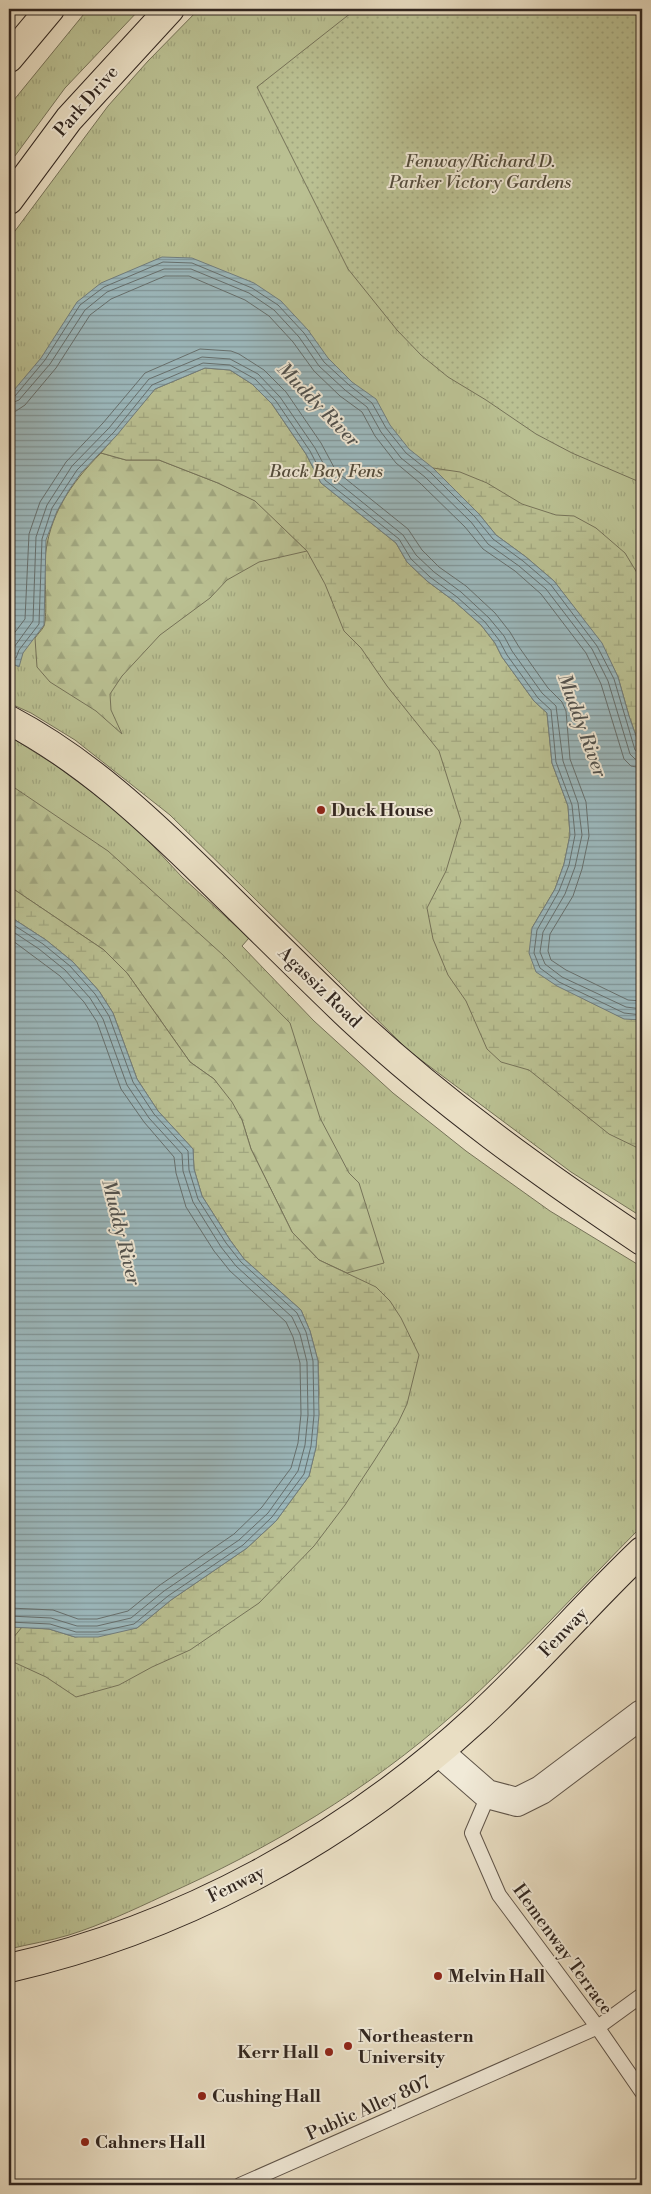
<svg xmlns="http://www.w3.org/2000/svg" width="651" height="2194" font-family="'Libre Bodoni',serif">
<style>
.grass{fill:url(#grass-tufts);stroke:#767359}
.forest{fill:url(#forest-firs);stroke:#767359}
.wetland{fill:url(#wetland-marsh);stroke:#767359}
.garden{fill:url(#garden-dots);stroke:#767359}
.water{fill:url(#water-rules);stroke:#717e7f}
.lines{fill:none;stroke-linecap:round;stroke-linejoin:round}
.shore{stroke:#66706f;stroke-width:1}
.service-casing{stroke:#5f5449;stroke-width:16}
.minor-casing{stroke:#5f5449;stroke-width:30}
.primary-casing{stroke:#312620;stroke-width:30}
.trunk-casing{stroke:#312620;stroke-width:30}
.service{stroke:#f1ead8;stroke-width:14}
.minor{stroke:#f1ead8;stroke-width:28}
.primary{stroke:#e9dec3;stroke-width:28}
.trunk{stroke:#e9dec3;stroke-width:28}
.poi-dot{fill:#8f2418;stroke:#f1ead8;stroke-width:2}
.labels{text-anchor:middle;stroke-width:4;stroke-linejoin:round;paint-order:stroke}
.street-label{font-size:18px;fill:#312620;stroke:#f1ead8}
.park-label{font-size:18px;font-style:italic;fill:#534c3c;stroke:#f1ead8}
.poi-label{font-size:18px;font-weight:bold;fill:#312620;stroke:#f1ead8;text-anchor:start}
.water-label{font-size:19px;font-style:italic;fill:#51524f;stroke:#f1ead8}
</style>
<defs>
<pattern id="grass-tufts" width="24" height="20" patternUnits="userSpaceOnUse" patternTransform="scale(1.25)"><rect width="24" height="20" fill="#bac092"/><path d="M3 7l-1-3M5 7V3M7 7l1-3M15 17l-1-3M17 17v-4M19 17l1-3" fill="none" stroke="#a0a57e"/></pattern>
<pattern id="forest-firs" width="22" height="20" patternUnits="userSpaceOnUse" patternTransform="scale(1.25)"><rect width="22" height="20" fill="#bac092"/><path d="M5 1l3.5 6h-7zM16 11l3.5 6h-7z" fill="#a0a57e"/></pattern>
<pattern id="wetland-marsh" width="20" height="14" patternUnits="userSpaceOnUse" patternTransform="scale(1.25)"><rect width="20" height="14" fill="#bac092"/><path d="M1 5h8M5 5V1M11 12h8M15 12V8" fill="none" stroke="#a0a57e"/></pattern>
<pattern id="garden-dots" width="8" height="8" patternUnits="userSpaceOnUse" patternTransform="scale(1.25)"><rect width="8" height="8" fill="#bac092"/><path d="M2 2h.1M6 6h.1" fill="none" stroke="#a0a57e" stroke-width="1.8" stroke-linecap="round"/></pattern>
<pattern id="water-rules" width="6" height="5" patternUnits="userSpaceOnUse" patternTransform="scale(1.25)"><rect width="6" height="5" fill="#9cb9be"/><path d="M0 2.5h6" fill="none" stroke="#80969a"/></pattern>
</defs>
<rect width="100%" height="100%" fill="#e9dec3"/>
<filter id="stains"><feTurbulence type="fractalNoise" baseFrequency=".004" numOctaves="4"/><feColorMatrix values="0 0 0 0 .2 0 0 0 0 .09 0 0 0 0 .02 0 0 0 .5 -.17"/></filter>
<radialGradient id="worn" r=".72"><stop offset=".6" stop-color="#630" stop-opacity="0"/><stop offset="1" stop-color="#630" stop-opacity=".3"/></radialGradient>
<g class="grass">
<path d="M 88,9 L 140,9 L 65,88 L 9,164 L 9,106 Z"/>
<path d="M 199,9 L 642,9 L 642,1217 L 571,1172 L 409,1051 L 170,815 L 75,740 L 31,713 L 9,703 L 9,239 L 108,106 L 148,61 Z"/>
<path d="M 9,736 L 55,765 L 127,818 L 182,877 L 249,938 L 242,946 L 314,1021 L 393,1093 L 466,1151 L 550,1211 L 642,1267 L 642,1526 C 580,1588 521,1655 455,1713 C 368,1790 269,1849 163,1896 C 133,1910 101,1925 69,1935 C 50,1941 29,1944 9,1949 Z"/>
</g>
<g class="forest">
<path d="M 101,453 L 126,460 L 159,460 L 218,483 L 256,501 L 307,551 L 259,562 L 227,580 L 210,598 L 160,635 L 122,676 L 110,694 L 111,710 L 122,734 L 96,711 L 50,682 L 37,667 L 35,638 C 37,635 42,630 44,626 C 48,613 44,576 45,560 C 48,516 71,483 101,453 Z"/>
<path d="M 9,784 L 108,851 L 223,955 L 290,1023 L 320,1118 L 349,1173 L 359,1183 L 384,1263 L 347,1273 L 319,1260 L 292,1232 L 251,1149 L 242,1120 L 214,1079 L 190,1062 L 127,973 L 104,950 L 9,886 Z"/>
</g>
<g class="wetland">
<path d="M 205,368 L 230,370 L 252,384 L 272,404 L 306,454 L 321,483 L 396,543 L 407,562 L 427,581 L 454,601 L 481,625 L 495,643 L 502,657 L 534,701 L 547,713 L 552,763 L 568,806 L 570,835 L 564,864 L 555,889 L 532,928 L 584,999 L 623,1018 L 642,1020 L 642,1150 L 609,1134 L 529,1070 L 501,1062 L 487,1049 L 466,1001 L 448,975 L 433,939 L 427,908 L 446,871 L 461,821 L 439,751 L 387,686 L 361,648 L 344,631 L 325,584 L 307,551 L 255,501 L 218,483 L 159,460 L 126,460 L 101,453 L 155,389 Z"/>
<path d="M 433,468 L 460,472 L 487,483 L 522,504 L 556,515 L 574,516 L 596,528 L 625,553 L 642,581 L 642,753 L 629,716 L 618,677 L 601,643 L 554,581 L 526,557 L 496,535 L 479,514 Z"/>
<path d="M 9,886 L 104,950 L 127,973 L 190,1062 L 214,1079 L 232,1102 L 242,1120 L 251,1149 L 292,1232 L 319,1260 L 376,1287 L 390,1301 L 401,1318 L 419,1355 L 407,1404 L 398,1423 L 374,1461 L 345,1505 L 314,1546 L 259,1603 L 190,1650 L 152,1667 L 119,1685 L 76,1697 L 46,1677 L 9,1660 L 9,1643 L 22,1627 L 49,1629 L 75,1637 L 137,1628 L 171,1600 L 247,1548 L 276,1521 L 309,1476 L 316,1447 L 319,1391 L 318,1361 L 310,1331 L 301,1310 L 244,1259 L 230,1240 L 202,1196 L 194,1169 L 193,1149 L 158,1111 L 137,1079 L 113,1013 L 99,991 L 73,962 L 46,940 L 9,916 Z"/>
</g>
<path class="garden" d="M 356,9 L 642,9 L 642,483 L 572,453 L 536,434 L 486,400 L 448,377 L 421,355 L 397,330 L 348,269 L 257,87 Z"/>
<g class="water">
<path d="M 162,257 L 192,258 L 254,283 L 281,301 L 308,330 L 328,358 L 352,382 L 376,399 L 390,425 L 409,449 L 433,468 L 479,514 L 496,535 L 526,557 L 554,581 L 602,643 L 618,677 L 629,716 L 642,753 L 642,1020 L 624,1019 L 557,986 L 536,972 L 529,953 L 532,928 L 555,889 L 564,864 L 570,835 L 568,806 L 552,763 L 547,713 L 534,701 L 502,657 L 495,643 L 481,625 L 454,601 L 427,581 L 407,562 L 396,543 L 321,483 L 306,454 L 272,404 L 252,384 L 230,370 L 205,368 L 155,389 L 117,435 L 81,473 L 69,490 L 57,511 L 46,540 L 44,625 L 23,653 L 19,667 L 9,662 L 9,396 L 41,358 L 77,302 L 101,283 Z"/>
<path d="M 9,916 L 46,940 L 73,962 L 99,991 L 113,1013 L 137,1079 L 158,1111 L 193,1149 L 194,1169 L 202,1196 L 230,1240 L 244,1259 L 301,1310 L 310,1331 L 318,1361 L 319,1415 L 316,1447 L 309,1476 L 276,1521 L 247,1548 L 171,1600 L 137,1628 L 98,1637 L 75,1637 L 49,1629 L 9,1627 Z"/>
</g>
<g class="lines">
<g class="shore">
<path d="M 9,398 L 15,396 L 45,360 L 80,305 L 104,287 L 163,262 L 192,263 L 252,288 L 278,305 L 304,333 L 324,362 L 349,385 L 372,403 L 386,428 L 406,453 L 430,472 L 475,517 L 493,539 L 523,561 L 551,585 L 597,646 L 614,679 L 635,750 L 642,754"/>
<path d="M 9,404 L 19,400 L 50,364 L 85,310 L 107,292 L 164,269 L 191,269 L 249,293 L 274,310 L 299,337 L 319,366 L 345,390 L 367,407 L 381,432 L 401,458 L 425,477 L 471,522 L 488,544 L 519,566 L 546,589 L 592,649 L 608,681 L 630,754 L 635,759 L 642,761"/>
<path d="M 9,412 L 16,411 L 25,405 L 56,368 L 90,315 L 111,299 L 165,276 L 189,276 L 245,300 L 269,316 L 293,342 L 314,371 L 340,396 L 362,412 L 375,436 L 396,463 L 420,483 L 465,527 L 483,549 L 515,571 L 541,594 L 586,653 L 601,684 L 624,759 L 631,766 L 642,768"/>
<path d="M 9,640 L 25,619 L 29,534 L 40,502 L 66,462 L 103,423 L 145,373 L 200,349 L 231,351 L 239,354 L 264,370 L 286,392 L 321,443 L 336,471 L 408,529 L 422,550 L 439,567 L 466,586 L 495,613 L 510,632 L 519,647 L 548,688 L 562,702 L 566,711 L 570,759 L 586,802 L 589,836 L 582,869 L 573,896 L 550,934 L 548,951 L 551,960 L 566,970 L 628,1000 L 642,1001"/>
<path d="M 9,651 L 12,650 L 33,621 L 36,537 L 47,505 L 72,466 L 109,428 L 149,379 L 202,357 L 230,359 L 258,374 L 280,397 L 315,448 L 330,476 L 403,535 L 416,555 L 434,572 L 461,592 L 489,618 L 504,636 L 512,651 L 542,693 L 556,706 L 563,761 L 578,803 L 582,835 L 575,867 L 565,894 L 543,932 L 540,952 L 545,964 L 562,977 L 626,1007 L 642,1009"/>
<path d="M 9,658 L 16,658 L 19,650 L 39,624 L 42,539 L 52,508 L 77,470 L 114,432 L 152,385 L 203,363 L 230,365 L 255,379 L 276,401 L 310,451 L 325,480 L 399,539 L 411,559 L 430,577 L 457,597 L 485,622 L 499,640 L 507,655 L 538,698 L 551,710 L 556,762 L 572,805 L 575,835 L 569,865 L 559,891 L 537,930 L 534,953 L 540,968 L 559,982 L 624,1013 L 642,1015"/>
<path d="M 9,922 L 43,944 L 70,966 L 95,994 L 109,1016 L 133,1082 L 154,1114 L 188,1151 L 189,1170 L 198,1199 L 226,1243 L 241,1262 L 297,1313 L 306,1332 L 313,1361 L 314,1415 L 311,1446 L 304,1474 L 272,1517 L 243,1545 L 168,1596 L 134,1624 L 98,1632 L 76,1632 L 50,1624 L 9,1622"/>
<path d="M 9,929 L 39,949 L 65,970 L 90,998 L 103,1019 L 127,1085 L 149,1118 L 182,1154 L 183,1171 L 193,1202 L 221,1247 L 236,1266 L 292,1317 L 300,1334 L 307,1362 L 308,1415 L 305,1445 L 298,1471 L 268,1513 L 239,1540 L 164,1591 L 131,1618 L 97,1626 L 77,1626 L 51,1618 L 9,1616"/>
<path d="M 9,938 L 60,976 L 84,1002 L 97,1022 L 121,1089 L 144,1122 L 174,1157 L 176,1173 L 186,1207 L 214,1251 L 230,1271 L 286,1322 L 293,1337 L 300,1363 L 301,1414 L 298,1443 L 291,1468 L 262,1507 L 234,1534 L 160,1585 L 128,1611 L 97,1619 L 78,1619 L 53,1610 L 9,1608"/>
</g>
<g class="service-casing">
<g id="service">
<path d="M 493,1796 L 484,1805 L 472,1833 L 499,1895 L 593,2021 L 642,2092"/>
<path d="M 240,2185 L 598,2027 L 642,1995"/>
</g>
</g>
<g class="minor-casing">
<path id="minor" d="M 439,1752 L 487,1794 L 517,1802 L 541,1790 L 642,1714"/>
</g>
<g class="primary-casing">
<g id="primary">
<path d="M 9,58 L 50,9"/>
<path d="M 9,1968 C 181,1929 346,1839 476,1719 C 534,1666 585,1605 642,1551"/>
</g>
</g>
<g class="trunk-casing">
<g id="trunk">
<path d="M 9,200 L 69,119 L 170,9"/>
<path d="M 9,720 C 85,760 148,819 209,879 C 256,925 303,972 351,1018 C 441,1102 540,1173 642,1241"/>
</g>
</g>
<use href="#service" class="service"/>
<use href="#minor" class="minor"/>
<use href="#primary" class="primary"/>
<use href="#trunk" class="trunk"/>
</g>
<g class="poi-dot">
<circle cx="321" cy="810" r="5"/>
<circle cx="438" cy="1976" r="5"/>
<circle cx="348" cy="2046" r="5"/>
<circle cx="329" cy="2052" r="5"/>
<circle cx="202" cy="2096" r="5"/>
<circle cx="85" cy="2142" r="5"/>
</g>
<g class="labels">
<g class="street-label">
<text transform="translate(86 101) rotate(-49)" y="6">Park Drive</text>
<text transform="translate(320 987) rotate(44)" y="6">Agassiz Road</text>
<text transform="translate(563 1632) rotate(-46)" y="6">Fenway</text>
<text transform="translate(236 1884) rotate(-26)" y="6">Fenway</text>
<text transform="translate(563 1949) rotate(54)" y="6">Hemenway Terrace</text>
<text transform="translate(368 2108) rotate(-24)" y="6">Public Alley 807</text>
</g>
<g class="park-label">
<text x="480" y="167">Fenway/Richard D.<tspan x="480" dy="21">Parker Victory Gardens</tspan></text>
<text x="326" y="477">Back Bay Fens</text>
</g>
<g class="poi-label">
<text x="331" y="816">Duck House</text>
<text x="448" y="1982">Melvin Hall</text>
<text x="358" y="2042">Northeastern<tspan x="358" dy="21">University</tspan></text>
<text x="319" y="2058" text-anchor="end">Kerr Hall</text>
<text x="212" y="2102">Cushing Hall</text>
<text x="95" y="2148">Cahners Hall</text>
</g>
<g class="water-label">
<text transform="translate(319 404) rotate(46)" y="7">Muddy River</text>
<text transform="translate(583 725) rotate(70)" y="7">Muddy River</text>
<text transform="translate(122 1232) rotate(76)" y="7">Muddy River</text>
</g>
</g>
<rect width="651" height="2194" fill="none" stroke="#e9dec3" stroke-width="30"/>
<rect x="10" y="10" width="631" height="2174" fill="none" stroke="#312620" stroke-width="2.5"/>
<rect x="15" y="15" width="621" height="2164" fill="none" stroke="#312620"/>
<rect width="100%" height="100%" filter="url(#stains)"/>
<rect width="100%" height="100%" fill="url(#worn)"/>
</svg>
